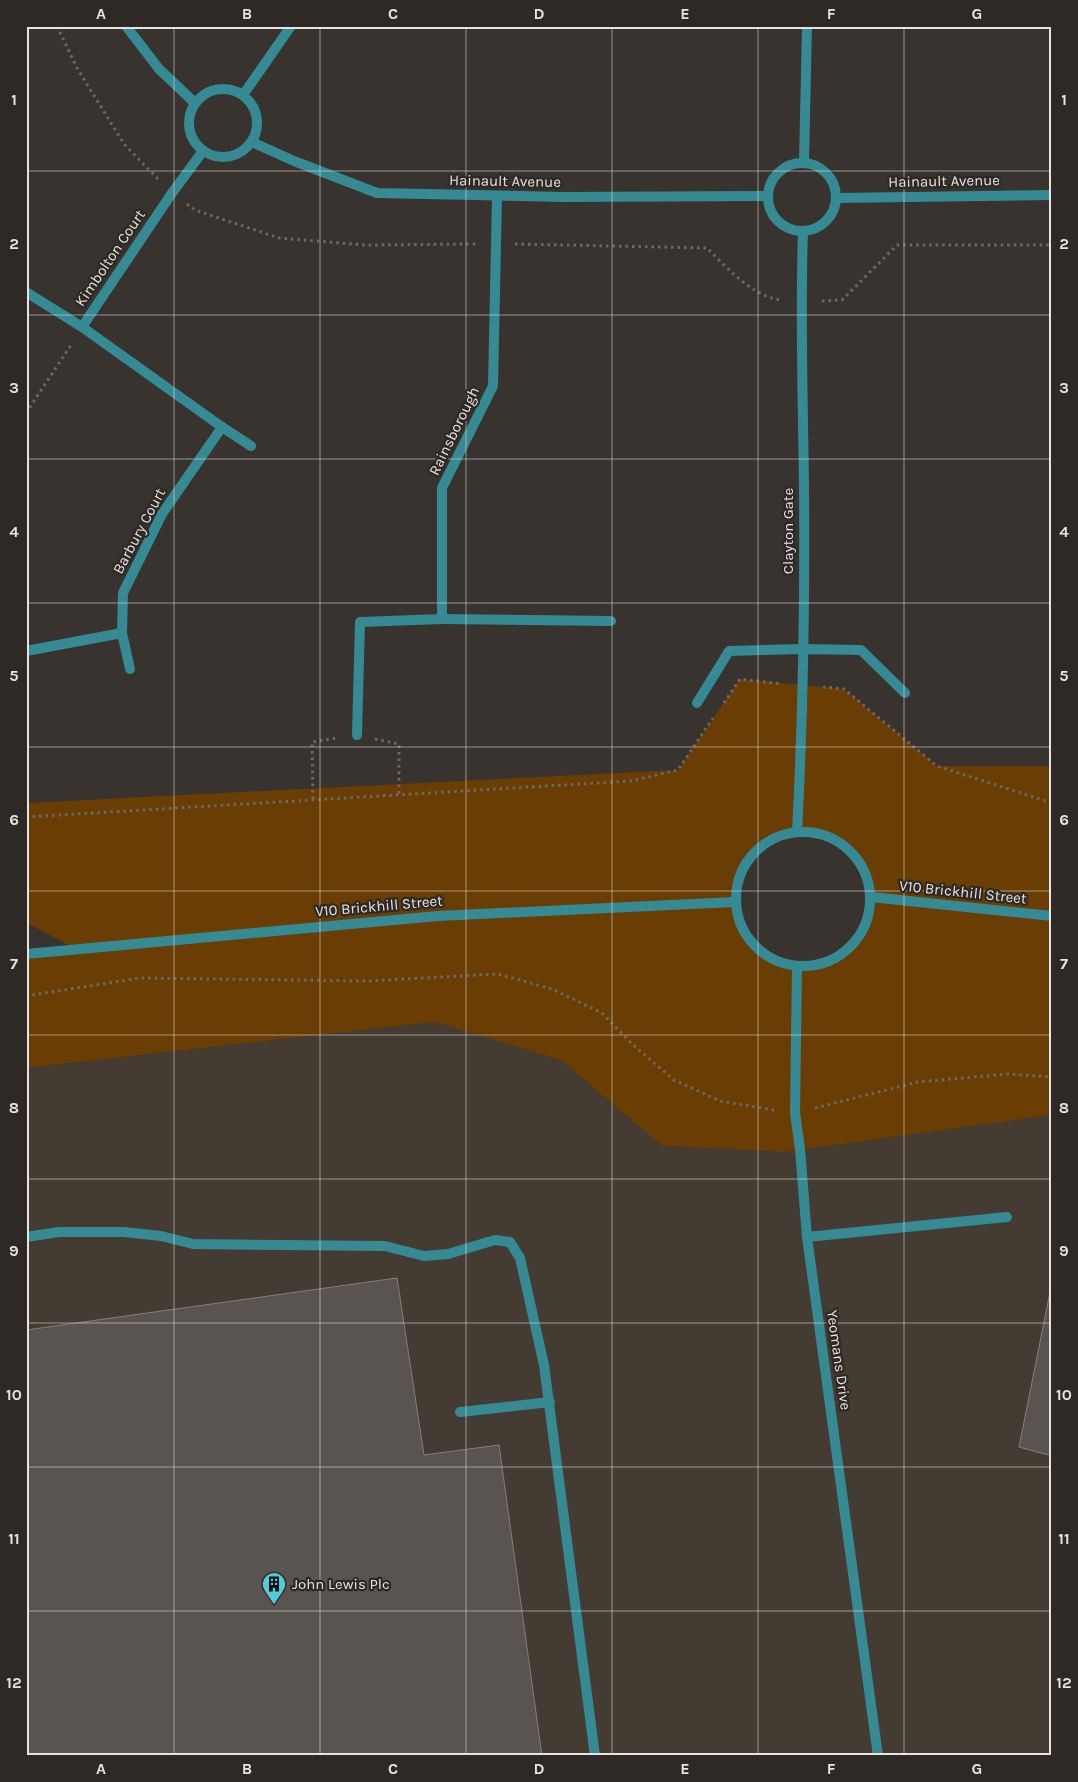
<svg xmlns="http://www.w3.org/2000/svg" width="1078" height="1782" font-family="Karla,sans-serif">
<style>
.built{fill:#443b32}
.green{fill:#693d04;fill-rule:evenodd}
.building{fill:#59544f;stroke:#847f7a}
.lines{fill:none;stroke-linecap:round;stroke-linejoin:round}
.path{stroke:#6d6865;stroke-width:3;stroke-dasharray:2.5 4;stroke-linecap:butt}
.service{stroke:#368a94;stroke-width:10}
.minor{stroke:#368a94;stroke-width:10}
.tertiary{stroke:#368a94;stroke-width:10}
.grid{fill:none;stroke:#e6e3e0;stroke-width:1;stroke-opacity:0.55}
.labels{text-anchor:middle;stroke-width:4.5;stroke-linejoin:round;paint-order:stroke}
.street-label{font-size:15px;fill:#e6e3e0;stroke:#2e2925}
.poi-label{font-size:15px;fill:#e6e3e0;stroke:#2e2925;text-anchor:start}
.neatline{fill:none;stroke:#e6e3e0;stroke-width:2}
.grid-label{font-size:16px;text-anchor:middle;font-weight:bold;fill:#e6e3e0}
</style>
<rect width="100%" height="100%" fill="#38332f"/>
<path class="built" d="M 434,1022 L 561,1060 L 662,1146 L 784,1152 L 1052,1115 L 1052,1756 L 26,1756 L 26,1068 Z"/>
<path class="green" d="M 740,679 L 844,689 L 937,766 L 1052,766 L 1052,1115 L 784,1152 L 662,1146 L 561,1060 L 434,1022 L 26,1068 L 26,954 L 76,949 L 31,925 L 26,925 L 26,803 L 678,770 ZM 797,832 C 805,832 815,832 823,834 C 849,843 871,869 871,897 C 871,904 869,912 867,919 C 865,933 848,950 837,957 C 775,994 708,923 747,863 C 750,859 752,853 756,850 C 767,839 782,835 797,832 Z"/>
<g class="building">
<path d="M 397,1278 L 424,1455 L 499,1445 L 542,1756 L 26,1756 L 26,1330 Z"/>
<path d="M 1052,1282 L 1052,1456 L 1019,1447 Z"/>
</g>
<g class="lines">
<g class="path">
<path d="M 57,26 L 77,68 L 124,144 L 158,179"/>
<path d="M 187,204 L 195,210 L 279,238 L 365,245 L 476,244"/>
<path d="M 515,244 L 707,248 C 727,268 752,296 781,300"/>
<path d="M 822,301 L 842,300 L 897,245 L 1052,245"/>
<path d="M 26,413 L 71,345"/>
<path d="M 823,687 L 844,689 L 937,766 L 1052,803"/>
<path d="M 724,703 L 740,679 L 782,684"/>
<path d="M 375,739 L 399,744 L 399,794"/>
<path d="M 313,799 L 312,742 L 337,738"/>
<path d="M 26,817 L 631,781 L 678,770 L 713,718"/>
<path d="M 26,996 L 140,978 L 368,981 L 498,974 L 552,989 L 602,1013 L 632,1044 L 674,1080 L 720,1101 L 774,1110"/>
<path d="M 815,1108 L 918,1082 L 1008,1074 L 1052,1077"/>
</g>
<g class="service">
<path d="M 697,703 L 729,651 L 802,649 L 861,650 L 905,693"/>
<path d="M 26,1237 L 59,1232 L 124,1232 L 161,1236 L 193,1244 L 385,1246 L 424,1256 L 448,1254 L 495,1240 L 510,1242 L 520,1258 L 544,1365 L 595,1756"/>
<path d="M 807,1237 L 1007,1217"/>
<path d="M 460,1412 L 550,1402"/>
</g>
<g class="minor">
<path d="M 126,26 L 159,69 L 195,103"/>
<circle cx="223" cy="123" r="34"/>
<path d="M 243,95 L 291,26"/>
<path d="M 252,142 L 294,161 L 377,193 L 563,197 L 768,196"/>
<path d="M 804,162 L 807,26"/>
<circle cx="802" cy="197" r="34"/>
<path d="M 837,198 L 1052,195"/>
<path d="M 26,292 L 82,327 L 172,193 L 203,151"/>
<path d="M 222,427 L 251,446"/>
<path d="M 442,619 L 611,621"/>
<path d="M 122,633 L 130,669"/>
<path d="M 26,651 L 122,633 L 123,593 L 162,514 L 222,427 L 82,327"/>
<path d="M 357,735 L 360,622 L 442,619 L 442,488 L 493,386 L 497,196"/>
<path d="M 797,967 L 795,1113 L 800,1149 L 807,1237 L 878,1756"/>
</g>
<g class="tertiary">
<circle cx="803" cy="899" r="67"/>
<path d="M 797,832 C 803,717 805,602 804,488 C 803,402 800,317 803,231"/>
<path d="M 871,897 L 1052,916"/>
<path d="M 26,954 L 438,916 L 734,902"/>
</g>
</g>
<path class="grid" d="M 174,26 L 174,1756M 320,26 L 320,1756M 466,26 L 466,1756M 612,26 L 612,1756M 758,26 L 758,1756M 904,26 L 904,1756M 26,171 L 1052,171M 26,315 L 1052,315M 26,459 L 1052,459M 26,603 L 1052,603M 26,747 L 1052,747M 26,891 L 1052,891M 26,1035 L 1052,1035M 26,1179 L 1052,1179M 26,1323 L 1052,1323M 26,1467 L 1052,1467M 26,1611 L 1052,1611"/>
<defs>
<g id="building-pin" transform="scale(1.25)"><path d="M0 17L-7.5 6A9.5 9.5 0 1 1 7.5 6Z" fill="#52cbd9" stroke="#2e2925"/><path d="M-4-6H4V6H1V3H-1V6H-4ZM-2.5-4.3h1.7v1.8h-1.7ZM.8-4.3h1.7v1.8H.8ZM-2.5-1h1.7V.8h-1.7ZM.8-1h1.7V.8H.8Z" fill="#111"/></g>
</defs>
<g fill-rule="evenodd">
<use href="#building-pin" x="274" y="1584"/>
</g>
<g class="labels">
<g class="street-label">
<text transform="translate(505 181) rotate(1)" y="5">Hainault Avenue</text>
<text transform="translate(944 181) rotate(-1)" y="5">Hainault Avenue</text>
<text transform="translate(110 258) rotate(-56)" y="5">Kimbolton Court</text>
<text transform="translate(454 431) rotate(-64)" y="5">Rainsborough</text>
<text transform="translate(139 531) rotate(-62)" y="5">Barbury Court</text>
<text transform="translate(788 531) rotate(-90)" y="5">Clayton Gate</text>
<text transform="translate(963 892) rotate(6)" y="5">V10 Brickhill Street</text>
<text transform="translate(379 906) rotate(-5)" y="5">V10 Brickhill Street</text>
<text transform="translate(839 1360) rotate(82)" y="5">Yeomans Drive</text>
</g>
<g class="poi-label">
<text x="292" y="1589">John Lewis Plc</text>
</g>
</g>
<rect width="1078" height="1782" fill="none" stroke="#2e2925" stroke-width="55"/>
<rect x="28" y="28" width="1022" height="1726" class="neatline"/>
<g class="grid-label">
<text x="101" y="19">A</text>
<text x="247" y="19">B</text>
<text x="393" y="19">C</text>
<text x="539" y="19">D</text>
<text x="685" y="19">E</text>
<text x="831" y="19">F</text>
<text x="977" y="19">G</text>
<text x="14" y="105">1</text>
<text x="1064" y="105">1</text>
<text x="14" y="249">2</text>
<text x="1064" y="249">2</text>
<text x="14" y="393">3</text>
<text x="1064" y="393">3</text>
<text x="14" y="537">4</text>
<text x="1064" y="537">4</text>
<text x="14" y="681">5</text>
<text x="1064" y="681">5</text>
<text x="14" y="825">6</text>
<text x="1064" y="825">6</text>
<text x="14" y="969">7</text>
<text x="1064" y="969">7</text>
<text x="14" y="1113">8</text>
<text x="1064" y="1113">8</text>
<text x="14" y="1256">9</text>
<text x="1064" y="1256">9</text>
<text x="14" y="1400">10</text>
<text x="1064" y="1400">10</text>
<text x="14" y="1544">11</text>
<text x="1064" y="1544">11</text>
<text x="14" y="1688">12</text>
<text x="1064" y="1688">12</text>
<text x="101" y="1774">A</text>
<text x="247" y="1774">B</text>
<text x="393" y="1774">C</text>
<text x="539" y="1774">D</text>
<text x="685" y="1774">E</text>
<text x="831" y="1774">F</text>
<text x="977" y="1774">G</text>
</g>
</svg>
